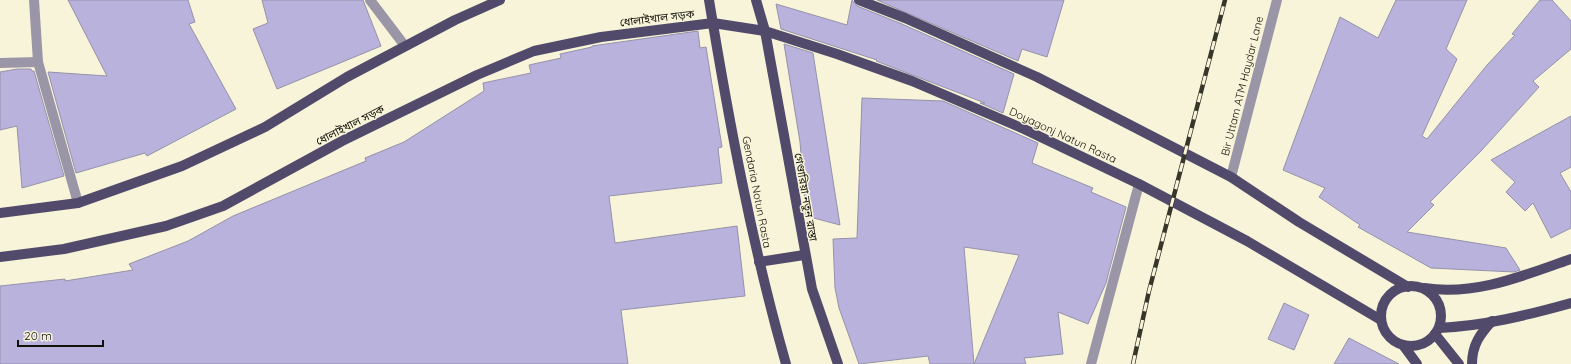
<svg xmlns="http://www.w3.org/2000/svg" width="1571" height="364" font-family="Quicksand,'Noto Sans Bengali',sans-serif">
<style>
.building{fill:#b9b2dd;stroke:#9592a9}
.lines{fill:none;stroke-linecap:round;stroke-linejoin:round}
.minor{stroke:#9a96a8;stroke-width:10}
.primary{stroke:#524a6a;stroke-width:10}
.rail-casing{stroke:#37362a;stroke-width:4.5}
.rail{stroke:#f8f4da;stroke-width:3;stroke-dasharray:9;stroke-linecap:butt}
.labels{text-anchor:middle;stroke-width:3;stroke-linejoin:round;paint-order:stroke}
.street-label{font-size:11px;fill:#121108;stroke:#f8f4da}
</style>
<rect width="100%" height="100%" fill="#f8f4da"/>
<g class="building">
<path d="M 68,0 L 188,0 L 195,22 L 189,24 L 236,109 L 147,156 L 145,153 L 76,173 L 48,72 L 107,76 Z"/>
<path d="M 262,0 L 363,0 L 381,46 L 277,89 L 253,29 L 268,23 Z"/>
<path d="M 852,0 L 857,6 L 902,24 L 1014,74 L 1003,113 L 980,103 L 985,103 L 876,61 L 877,60 L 781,29 L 776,4 L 847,25 Z"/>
<path d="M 877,0 L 1064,0 L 1047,57 L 1022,49 L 1018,61 Z"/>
<path d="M 1396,0 L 1467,0 L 1446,49 L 1457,59 L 1422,136 L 1427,139 L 1487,65 L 1515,35 L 1512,34 L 1540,0 L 1552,0 L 1571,21 L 1571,49 L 1533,81 L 1539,87 L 1481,151 L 1430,202 L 1434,205 L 1407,232 L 1506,248 L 1520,270 L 1514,272 L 1431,268 L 1358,227 L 1360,225 L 1319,197 L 1325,188 L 1283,170 L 1340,17 L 1378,38 Z"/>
<path d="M 698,31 L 700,48 L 706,47 L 722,147 L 718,148 L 722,183 L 609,196 L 615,243 L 737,226 L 745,296 L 621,310 L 628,364 L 0,364 L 0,286 L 65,279 L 65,281 L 133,270 L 129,264 L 188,241 L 233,216 L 366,161 L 365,158 L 404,142 L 484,91 L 483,83 L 531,73 L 529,65 L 561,58 L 560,54 L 592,47 L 592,46 Z"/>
<path d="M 784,44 L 813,53 L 840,225 L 806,216 L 800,142 Z"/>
<path d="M 17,69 L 31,69 L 32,71 L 34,71 L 64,176 L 22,188 L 17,126 L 0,130 L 0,72 Z"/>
<path d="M 862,98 L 943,101 L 1038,143 L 1032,163 L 1093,188 L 1091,192 L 1126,207 L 1106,283 L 1088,324 L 1058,312 L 1063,354 L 1024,358 L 1026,364 L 974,364 L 1019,255 L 964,247 L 974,364 L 930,364 L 928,356 L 859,364 L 839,308 L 835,288 L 833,239 L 857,238 Z"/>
<path d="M 1571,116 L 1571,167 L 1560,173 L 1571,192 L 1571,228 L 1551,238 L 1533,203 L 1525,211 L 1506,192 L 1515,182 L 1491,160 Z"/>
<path d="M 1284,303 L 1309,315 L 1294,350 L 1268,339 Z"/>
<path d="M 1349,338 L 1399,364 L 1334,364 Z"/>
</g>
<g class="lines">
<g class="minor">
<path d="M 34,0 L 38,62 L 78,203"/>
<path d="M 370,0 L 405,46"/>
<path d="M 0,63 L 38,62"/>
<path d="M 1231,177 L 1277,0"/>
<path d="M 1091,364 L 1139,184"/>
</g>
<g class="primary">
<path d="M 709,0 C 729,122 752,245 786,364"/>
<path d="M 756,0 L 765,31 L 812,289 L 838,364"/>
<path d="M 859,0 L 905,18 L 1037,77 L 1163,142 L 1231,177 L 1299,222 L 1408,287"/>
<path d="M 0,213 L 78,203 L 182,166 L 265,127 L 347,77 L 455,20 L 500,0"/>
<path d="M 0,257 L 64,249 L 166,226 L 223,206 L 342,141 L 477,75 L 534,51 L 601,37 L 713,23 L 765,31 L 837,54 L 912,81 L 1024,129 L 1139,184 L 1247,241 L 1381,320"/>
<path d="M 759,262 L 804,255"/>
<circle cx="1411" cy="316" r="30"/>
<path d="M 1424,288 C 1476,296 1522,276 1571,259"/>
<path d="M 1439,328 C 1484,326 1528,315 1571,303"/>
<path d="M 1435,334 L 1459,364"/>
<path d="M 1403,345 L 1417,364"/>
<path d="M 1472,364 C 1472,345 1480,334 1492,321"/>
</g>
<g class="rail-casing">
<path id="rail" d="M 1133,364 L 1149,291 L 1225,0"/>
</g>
<use href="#rail" class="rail"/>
</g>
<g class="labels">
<g class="street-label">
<text transform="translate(657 18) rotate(-7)" y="4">ধোলাইখাল সড়ক</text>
<text transform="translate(1242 86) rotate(-76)" y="4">Bir Uttam ATM Haydar Lane</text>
<text transform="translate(350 125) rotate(-27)" y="4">ধোলাইখাল সড়ক</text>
<text transform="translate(1063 135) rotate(25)" y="4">Doyagonj Natun Rasta</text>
<text transform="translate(757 192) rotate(79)" y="4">Gendaria Notun Rasta</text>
<text transform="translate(806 197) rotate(80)" y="4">গেণ্ডারিয়া নতুন রাস্তা</text>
</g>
</g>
<path d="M18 340v6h85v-6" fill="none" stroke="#121108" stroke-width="2"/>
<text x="24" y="340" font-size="12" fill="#121108" stroke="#f8f4da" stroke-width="3" paint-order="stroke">20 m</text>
</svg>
